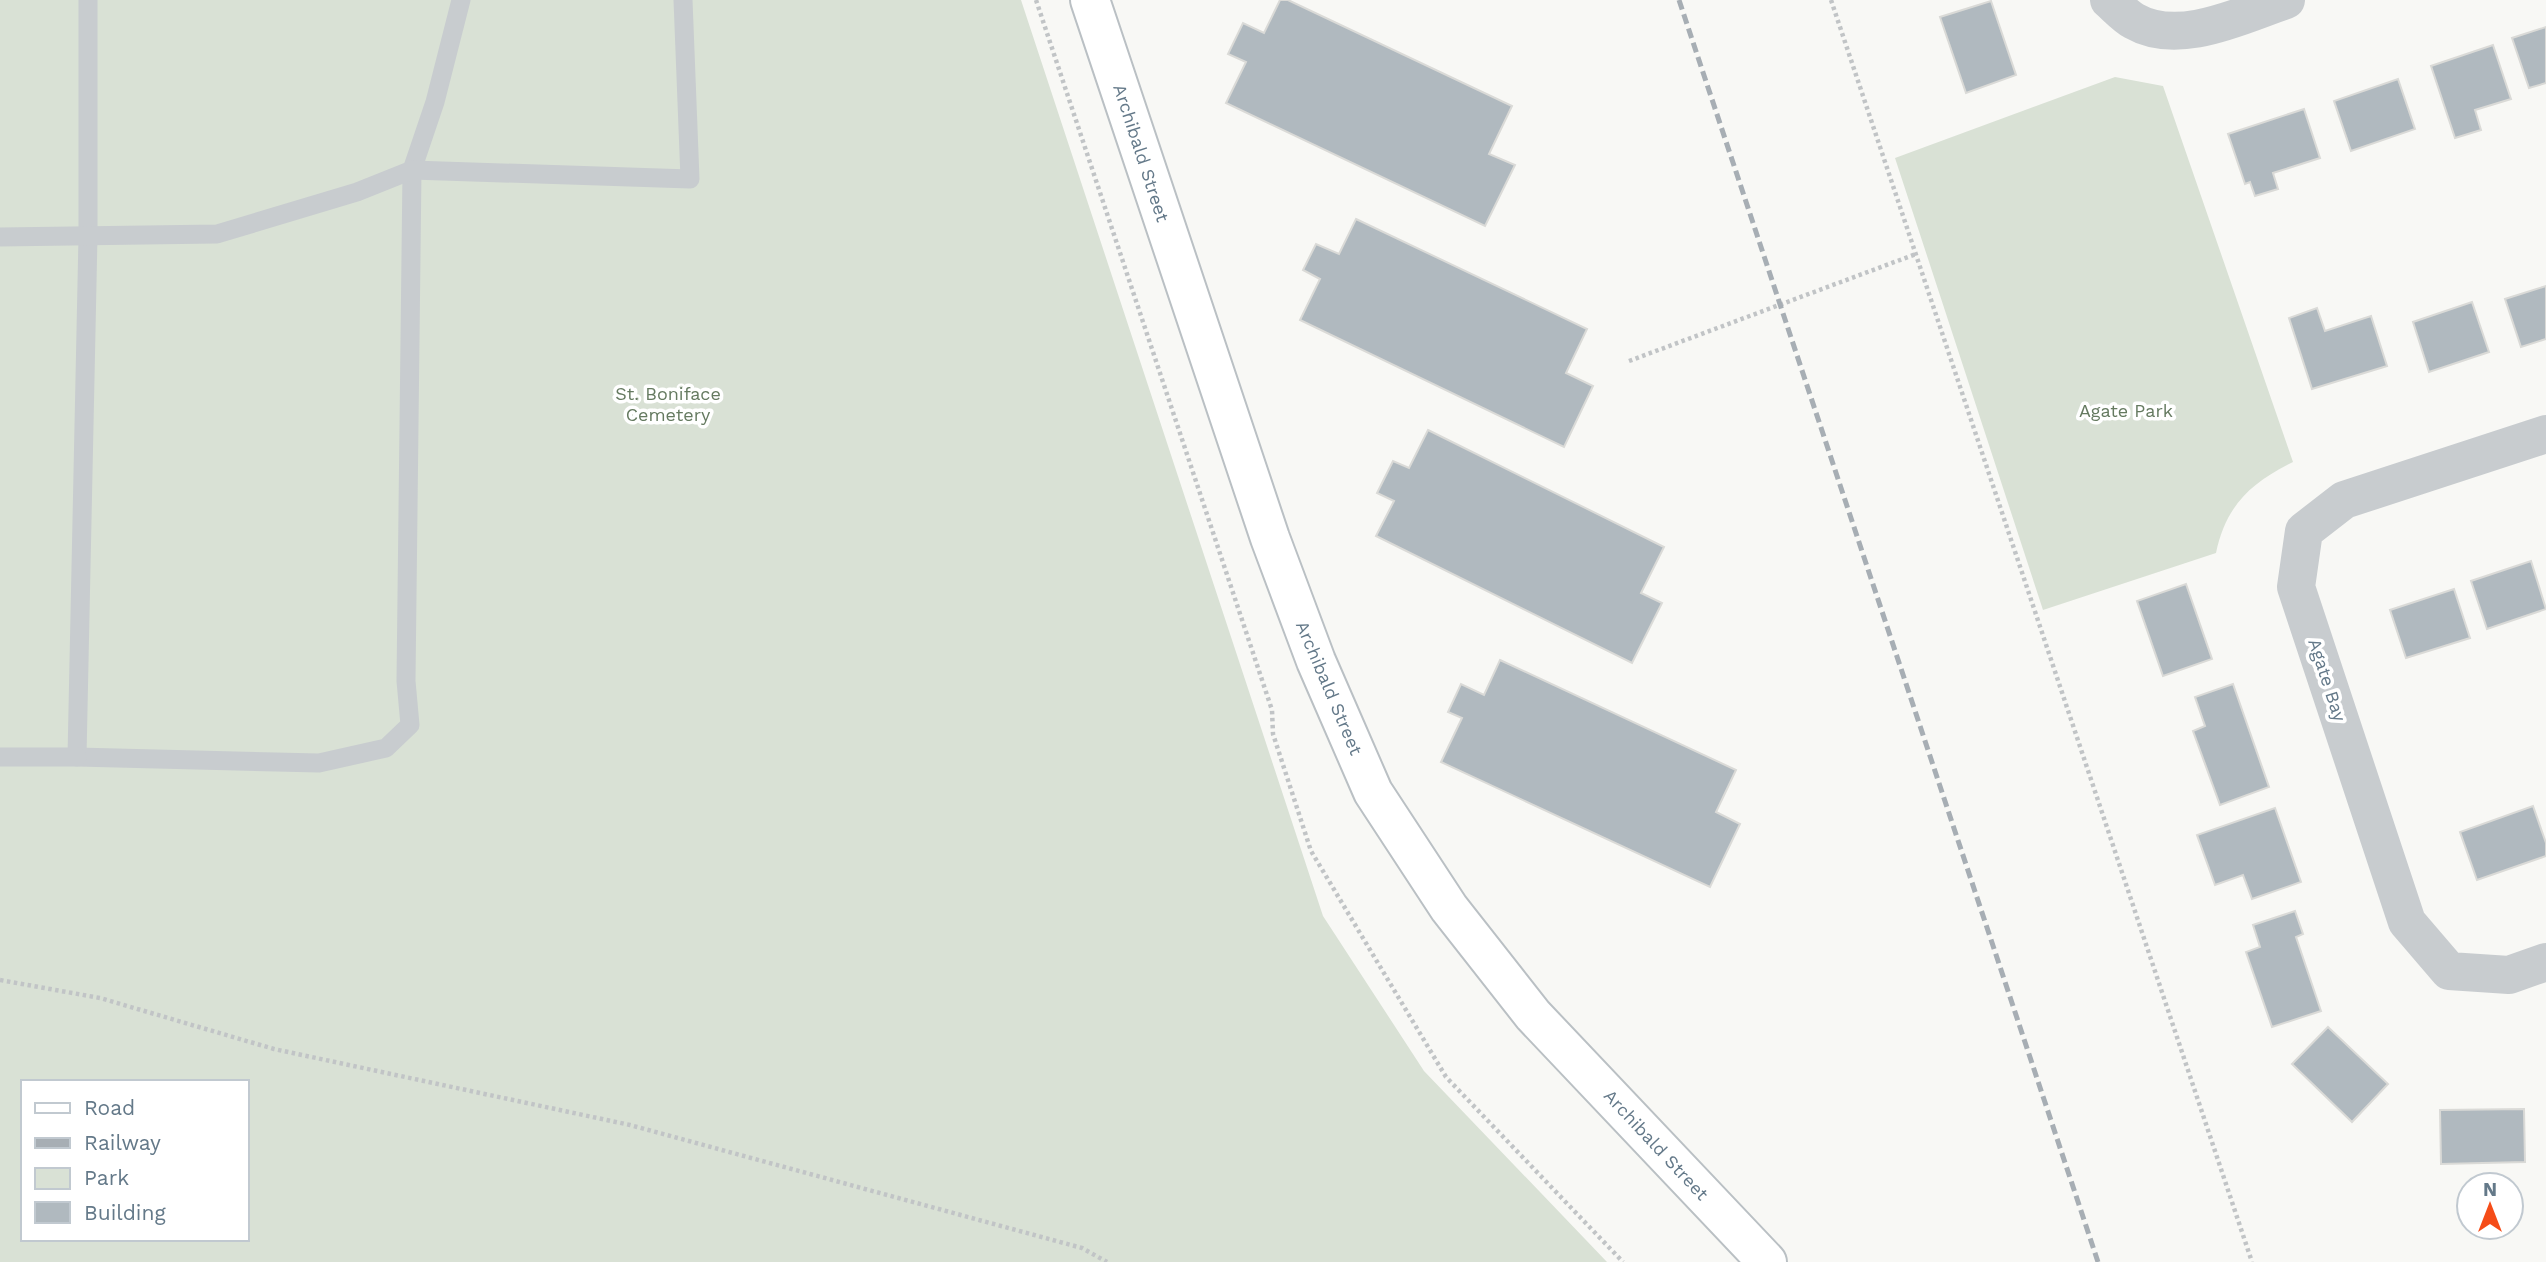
<svg xmlns="http://www.w3.org/2000/svg" width="2546" height="1262" font-family="'Work Sans',sans-serif">
<style>
.green{fill:#d9e1d5;fill-rule:evenodd}
.building{fill:#b0b9bf;stroke:#dadad7;stroke-width:2}
.lines{fill:none;stroke-linecap:round;stroke-linejoin:round}
.secondary-casing{stroke:#bac0c4;stroke-width:42}
.path{stroke:#c1c4c6;stroke-width:4.5;stroke-dasharray:3.5 3.5;stroke-linecap:butt}
.lane{stroke:#c8cccf;stroke-width:19}
.street{stroke:#c8cccf;stroke-width:38}
.secondary{stroke:#fff;stroke-width:38}
.rail{stroke:#a7aeb4;stroke-width:5;stroke-dasharray:10 5;stroke-linecap:butt}
.labels{text-anchor:middle;stroke-width:7;stroke-linejoin:round;paint-order:stroke}
.street-label{font-size:18px;fill:#647989;stroke:#fff}
.park-label{font-size:18px;fill:#657a60;stroke:#fff}
</style>
<rect width="100%" height="100%" fill="#f8f8f5"/>
<g class="green">
<path d="M 0,0 L 1021,0 L 1323,916 L 1424,1071 L 1607,1262 L 0,1262 ZM 23,1082 L 247,1082 L 247,1239 L 23,1239 Z"/>
<path d="M 2115,77 L 2163,86 L 2293,462 C 2251,483 2226,505 2216,553 L 2043,610 L 1895,158 Z"/>
</g>
<g class="building">
<path d="M 1280,0 L 1288,0 L 1512,106 L 1489,154 L 1515,165 L 1485,226 L 1226,103 L 1246,62 L 1228,54 L 1243,23 L 1264,33 Z"/>
<path d="M 1991,1 L 2016,75 L 1966,93 L 1940,17 Z"/>
<path d="M 2546,27 L 2546,83 L 2529,88 L 2512,38 Z"/>
<path d="M 2493,45 L 2511,99 L 2475,110 L 2481,130 L 2455,138 L 2431,66 Z"/>
<path d="M 2398,79 L 2415,129 L 2351,151 L 2334,101 Z"/>
<path d="M 2304,109 L 2320,158 L 2273,173 L 2278,189 L 2255,196 L 2250,182 L 2245,184 L 2228,134 Z"/>
<path d="M 1356,219 L 1587,329 L 1566,373 L 1593,386 L 1564,447 L 1300,320 L 1320,279 L 1303,270 L 1316,244 L 1339,254 Z"/>
<path d="M 2546,286 L 2546,339 L 2521,347 L 2505,299 Z"/>
<path d="M 2472,302 L 2489,352 L 2429,372 L 2413,322 Z"/>
<path d="M 2317,308 L 2325,331 L 2371,316 L 2387,366 L 2312,389 L 2289,318 Z"/>
<path d="M 1428,430 L 1664,547 L 1641,593 L 1662,603 L 1632,663 L 1376,536 L 1394,501 L 1377,493 L 1393,461 L 1409,468 Z"/>
<path d="M 2531,561 L 2546,609 L 2487,629 L 2471,581 Z"/>
<path d="M 2186,584 L 2212,659 L 2163,676 L 2137,601 Z"/>
<path d="M 2454,589 L 2470,638 L 2406,658 L 2390,610 Z"/>
<path d="M 1500,660 L 1736,770 L 1716,812 L 1740,824 L 1710,887 L 1441,762 L 1462,718 L 1448,712 L 1461,684 L 1484,695 Z"/>
<path d="M 2233,684 L 2269,787 L 2220,805 L 2193,731 L 2205,726 L 2195,697 Z"/>
<path d="M 2533,806 L 2546,843 L 2546,856 L 2477,880 L 2460,832 Z"/>
<path d="M 2275,808 L 2301,882 L 2252,899 L 2243,875 L 2215,885 L 2197,835 Z"/>
<path d="M 2295,911 L 2303,934 L 2296,937 L 2321,1011 L 2272,1027 L 2246,952 L 2260,947 L 2253,925 Z"/>
<path d="M 2328,1027 L 2388,1084 L 2352,1122 L 2292,1064 Z"/>
<path d="M 2524,1109 L 2525,1162 L 2441,1164 L 2440,1110 Z"/>
</g>
<g class="lines">
<g class="secondary-casing">
<path id="secondary" d="M 1090,0 L 1270,538 L 1316,661 L 1373,792 L 1449,908 L 1533,1015 L 1767,1262"/>
</g>
<g class="path">
<path d="M 1036,0 L 1272,710 L 1273,734 L 1311,851 L 1446,1077 L 1623,1262"/>
<path d="M 1831,0 L 2252,1262"/>
<path d="M 1629,361 L 1916,254"/>
<path d="M 0,980 L 100,998 L 274,1049 L 630,1125 L 1082,1248 L 1107,1262"/>
</g>
<g class="lane">
<path d="M 88,0 L 88,236 L 77,757 L 319,763 L 386,748 L 410,725 L 406,681 L 412,170 L 435,102 L 461,0"/>
<path d="M 0,237 L 217,234 L 357,192 L 412,170 L 690,179 L 683,0"/>
<path d="M 0,757 L 77,757"/>
</g>
<g class="street">
<path d="M 2109,0 C 2117,7 2125,16 2134,21 C 2179,47 2242,15 2286,0"/>
<path d="M 2546,434 L 2344,500 L 2304,531 L 2296,587 L 2407,922 L 2449,971 L 2509,975 L 2546,962"/>
</g>
<use href="#secondary" class="secondary"/>
<path class="rail" d="M 1679,0 L 2098,1262"/>
</g>
<g class="labels">
<g class="street-label">
<text transform="translate(1141 153) rotate(72)" y="6">Archibald Street</text>
<text transform="translate(2327 680) rotate(72)" y="6">Agate Bay</text>
<text transform="translate(1329 688) rotate(67)" y="6">Archibald Street</text>
<text transform="translate(1656 1145) rotate(47)" y="6">Archibald Street</text>
</g>
<g class="park-label">
<text x="668" y="400">St. Boniface<tspan x="668" dy="21">Cemetery</tspan></text>
<text x="2126" y="417">Agate Park</text>
</g>
</g>
<rect x="21" y="1080" width="228" height="161" fill="#ffffff" stroke="#c1c9d0" stroke-width="2"/>
<rect x="35" y="1103" width="35" height="10" fill="#ffffff" stroke="#c1c9d0" stroke-width="2"/>
<text x="84" y="1115" font-size="21" fill="#647989">Road</text>
<rect x="35" y="1138" width="35" height="10" fill="#a7aeb4" stroke="#c1c9d0" stroke-width="2"/>
<text x="84" y="1150" font-size="21" fill="#647989">Railway</text>
<rect x="35" y="1168" width="35" height="21" fill="#d9e1d5" stroke="#c1c9d0" stroke-width="2"/>
<text x="84" y="1185" font-size="21" fill="#647989">Park</text>
<rect x="35" y="1202" width="35" height="21" fill="#b0b9bf" stroke="#c1c9d0" stroke-width="2"/>
<text x="84" y="1220" font-size="21" fill="#647989">Building</text>
<g transform="translate(2490 1206)"><circle r="33" fill="#ffffff" stroke="#c1c9d0" stroke-width="2"/>
<path d="M0-5L12 26L0 18L-12 26Z" fill="#f54c18"/>
<text y="-10" font-size="19" font-weight="bold" text-anchor="middle" fill="#647989">N</text>
</g>
</svg>
